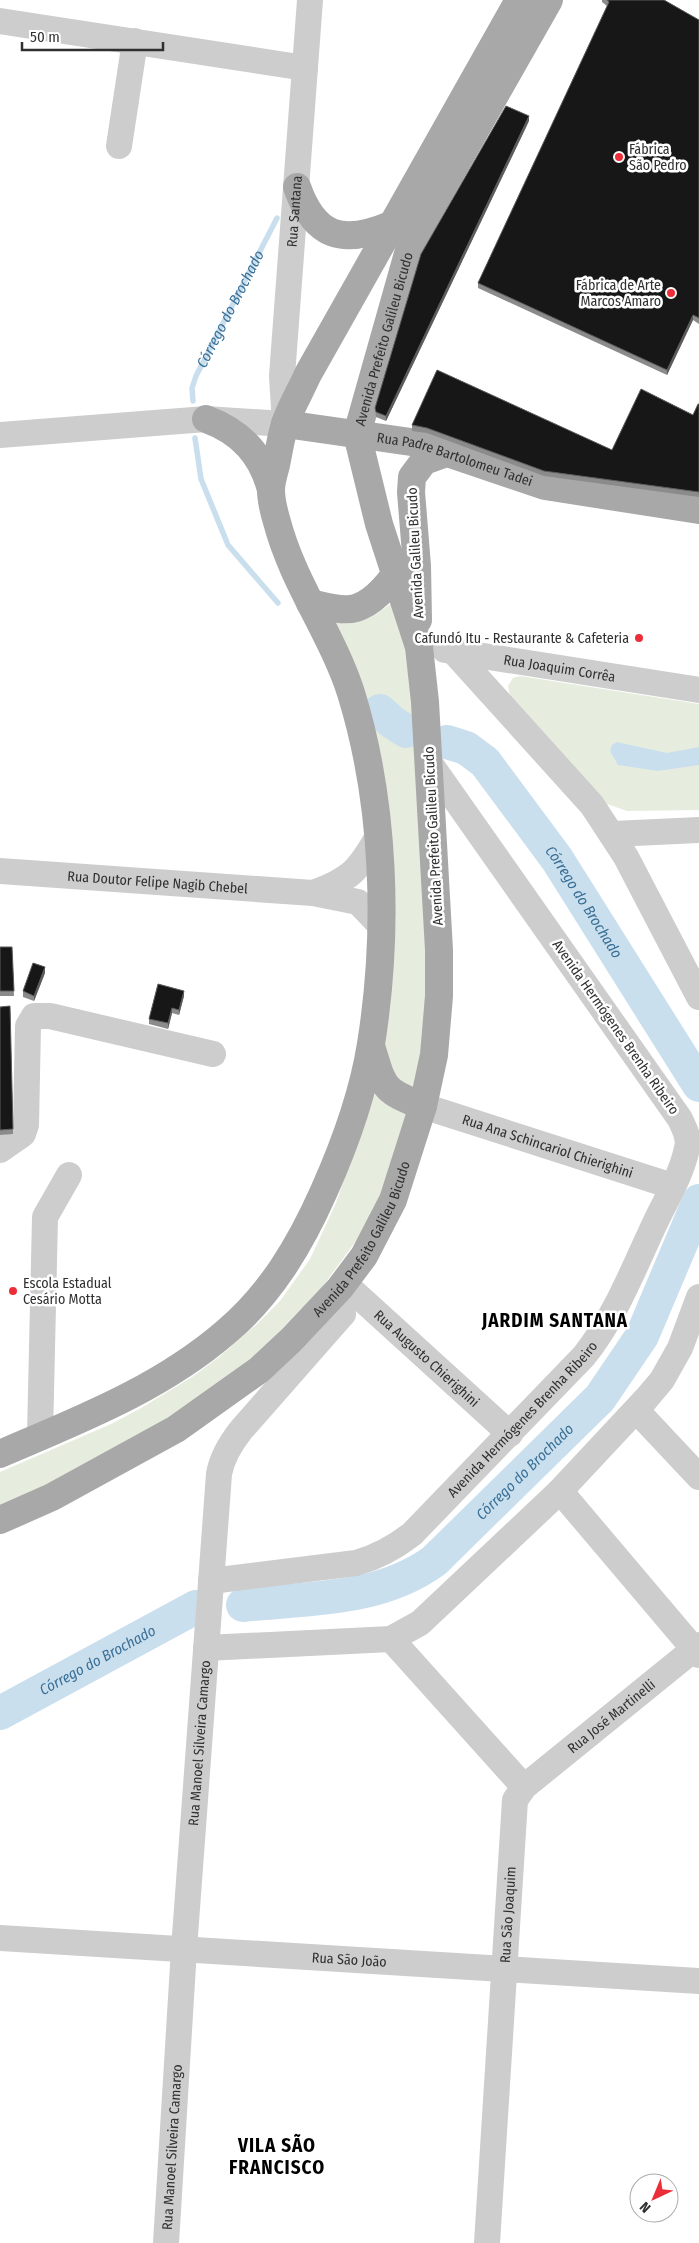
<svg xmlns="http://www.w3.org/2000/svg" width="699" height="2243" font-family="'Fira Sans Condensed',sans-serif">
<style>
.green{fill:#e6edde}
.water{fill:#cadfee}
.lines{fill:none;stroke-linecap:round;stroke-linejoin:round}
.stream{stroke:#cadfee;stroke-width:5.5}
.river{stroke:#cadfee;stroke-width:34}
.minor{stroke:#cdcdcd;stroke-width:26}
.major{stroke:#a8a8a8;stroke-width:28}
.wall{fill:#8b8b8b}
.shaded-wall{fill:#5d5d5d}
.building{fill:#171717;stroke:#5d5d5d}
.poi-dot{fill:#eb2e37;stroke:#fff;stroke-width:2}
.labels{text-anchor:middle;stroke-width:5;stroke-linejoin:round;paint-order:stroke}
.poi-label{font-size:14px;fill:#303030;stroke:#fff;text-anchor:start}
.street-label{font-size:14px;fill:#303030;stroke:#fff}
.water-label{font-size:15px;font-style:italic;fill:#3a7096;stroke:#fff}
.district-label{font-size:19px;font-weight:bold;letter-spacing:1px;fill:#000;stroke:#fff}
</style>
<rect width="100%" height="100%" fill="#fff"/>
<g class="green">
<path d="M 394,601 L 409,650 L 426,834 L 425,1051 L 385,1186 L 361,1234 L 323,1286 L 249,1363 L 163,1426 L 0,1509 L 0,1472 L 111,1424 L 141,1408 L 192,1377 L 219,1357 L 258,1323 L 280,1301 L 310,1259 L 336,1203 L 355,1147 L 381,773 L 374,725 L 334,620 C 359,628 375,616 394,601 Z"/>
<path d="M 520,676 L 699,704 L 699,810 L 627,811 L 604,803 L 510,696 L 508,686 L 513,678 Z"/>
</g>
<path class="water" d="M 617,742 L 667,753 L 699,747 L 699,765 L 658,771 L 618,765 L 610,751 L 612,745 Z"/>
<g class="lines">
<g class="stream">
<path id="s1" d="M 193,401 L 192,388 L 196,376 L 277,218"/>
<path d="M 195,438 L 201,479 L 228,545 L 278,603"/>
</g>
<g class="river">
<path d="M 380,711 L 392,722 L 406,731"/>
<path id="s2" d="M 447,742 L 466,748 L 485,762 L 557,859 L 699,1085"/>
<path id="s3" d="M 243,1605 C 309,1598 379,1601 434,1561 L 600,1398 L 642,1336 L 699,1201"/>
<path id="s4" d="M 0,1713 L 196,1607"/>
</g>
<g class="minor">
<path d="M 0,21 L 305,68"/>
<path d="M 119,146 L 135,41"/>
<path id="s5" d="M 0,435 L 206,419 L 285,424 L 282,376 L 310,0"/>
<path id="s6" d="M 445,650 L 699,690"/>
<path d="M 452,650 L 592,805 L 626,857 L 699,997"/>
<path d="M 613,834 L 699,830"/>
<path id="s7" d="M 0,871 L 313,893 L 358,902 L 381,926"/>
<path d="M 313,893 C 350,880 359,870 378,836"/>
<path id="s8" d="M 423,1106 L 672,1186"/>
<path d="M 0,1150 L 23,1134 L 26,1125 L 28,1026 L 34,1016 L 50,1016 L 213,1054"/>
<path id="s9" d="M 344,1283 L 510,1434"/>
<path d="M 636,1410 L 699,1477"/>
<path d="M 40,1436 L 45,1217 L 69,1175"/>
<path d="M 560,1491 L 699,1655"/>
<path id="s10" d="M 211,1581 L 356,1563 C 378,1557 394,1548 412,1534 L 584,1356 C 616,1316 634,1267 656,1221 C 667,1198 682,1173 687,1148 C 690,1138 684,1128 680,1119 L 429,762"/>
<path d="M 391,1639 L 524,1787"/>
<path d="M 206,1648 L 391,1639 L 420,1623 L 560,1491 L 646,1399 L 662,1380 L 680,1348 L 699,1297"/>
<path id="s11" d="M 0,1938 L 699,1981"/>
<path id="s12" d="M 166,2243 L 184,1949 L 219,1474 C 222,1457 230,1444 241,1430 L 343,1314 L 340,1288"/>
<path id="s13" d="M 487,2243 L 515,1800 L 524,1787 L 699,1645"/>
</g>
<g class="major">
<path d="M 297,187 C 315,238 343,245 391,225"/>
<path d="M 206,419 C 241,432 262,454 271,490"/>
<path id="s14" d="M 285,424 L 418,443 L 545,486 L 699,510"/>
<path d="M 310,603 C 324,606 342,612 356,608 C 376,602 393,579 403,562"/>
<path d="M 418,620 L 417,566 L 411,492 L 412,477 L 424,461 L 449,452"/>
<path d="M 371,1046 C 384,1087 381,1090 423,1106"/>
<path d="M 0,1454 C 79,1420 160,1389 226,1332 C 271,1294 300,1245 324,1191 C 345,1144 363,1095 371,1044 C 389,931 385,803 351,693 C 332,634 293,583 277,522 C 274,512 271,500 271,490 C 271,482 274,473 276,465 C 279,451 281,435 286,421 C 292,405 301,390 308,374 L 519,0"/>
<path id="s15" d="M 0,1520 L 52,1497 L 176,1429 L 259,1370 L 291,1340 L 340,1288 L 364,1256 L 393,1200 L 423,1106 L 434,1055 L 439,996 L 439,950 L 425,702 L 419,647 L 379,524 L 357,434 L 411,243 L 549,0"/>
</g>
</g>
<g class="wall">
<path d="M 602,0 L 664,0 L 699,20 L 699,324 L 693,320 L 667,375 L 478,288 L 478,283 L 607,6 L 602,2 Z"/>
<path d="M 529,121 L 386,421 L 376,417 L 375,408 Z"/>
<path d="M 699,404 L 699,497 L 544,476 L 427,433 L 412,431 L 412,425 L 612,450 L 693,415 Z"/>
<path d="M 0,947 L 12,947 L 14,996 L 0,996 Z"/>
<path d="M 45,973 L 34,1001 L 23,997 L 23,991 Z"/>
<path d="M 184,996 L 179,1015 L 172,1013 L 168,1029 L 149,1024 L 149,1019 Z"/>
<path d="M 10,1006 L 13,1134 L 0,1135 L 0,1007 Z"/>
</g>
<g class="shaded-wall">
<path d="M 529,116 L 529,121 L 386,421 L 386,416 Z"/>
<path d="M 693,315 L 693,320 L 667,375 L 667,370 Z"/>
<path d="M 45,967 L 45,973 L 34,1001 L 34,996 Z"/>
<path d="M 184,991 L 184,996 L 179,1015 L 179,1010 Z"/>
<path d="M 172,1008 L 172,1013 L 168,1029 L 168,1023 Z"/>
</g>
<g class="building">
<path d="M 607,0 L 664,0 L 699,20 L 699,318 L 693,315 L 667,370 L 478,283 L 609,2 Z"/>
<path d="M 506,106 L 529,116 L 386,416 L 376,412 L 375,408 L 421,254 Z"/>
<path d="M 437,370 L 612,450 L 641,389 L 693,415 L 698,404 L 699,404 L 699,492 L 544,471 L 427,428 L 412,425 Z"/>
<path d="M 0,947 L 12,947 L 14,991 L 0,991 Z"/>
<path d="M 33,963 L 45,967 L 34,996 L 23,991 Z"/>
<path d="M 158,984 L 184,991 L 179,1010 L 172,1008 L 168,1023 L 149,1019 Z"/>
<path d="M 10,1006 L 13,1129 L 0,1130 L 0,1007 Z"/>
</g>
<g class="poi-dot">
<circle cx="619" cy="157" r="5"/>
<circle cx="671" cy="293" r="5"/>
<circle cx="639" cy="638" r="5"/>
<circle cx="13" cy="1291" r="5"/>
</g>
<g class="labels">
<g class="poi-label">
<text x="629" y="154">Fábrica<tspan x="629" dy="16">São Pedro</tspan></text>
<text x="661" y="290" text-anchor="end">Fábrica de Arte<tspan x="661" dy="16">Marcos Amaro</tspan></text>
<text x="629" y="643" text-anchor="end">Cafundó Itu - Restaurante &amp; Cafeteria</text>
<text x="23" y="1288">Escola Estadual<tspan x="23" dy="16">Cesário Motta</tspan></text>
</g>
<g class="street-label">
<text dy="5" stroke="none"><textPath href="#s5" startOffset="499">Rua Santana</textPath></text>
<text dy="5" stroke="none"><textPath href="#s15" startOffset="1399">Avenida Prefeito Galileu Bicudo</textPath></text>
<text dy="5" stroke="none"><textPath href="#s14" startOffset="174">Rua Padre Bartolomeu Tadei</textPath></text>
<text transform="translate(415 553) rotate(-93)" y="5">Avenida Galileu Bicudo</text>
<text dy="5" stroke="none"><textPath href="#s6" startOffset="116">Rua Joaquim Corrêa</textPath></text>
<text transform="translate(433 836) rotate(-93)" y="5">Avenida Prefeito Galileu Bicudo</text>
<text dy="5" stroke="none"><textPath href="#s7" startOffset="158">Rua Doutor Felipe Nagib Chebel</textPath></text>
<text transform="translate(616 1027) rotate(55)" y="5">Avenida Hermógenes Brenha Ribeiro</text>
<text dy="5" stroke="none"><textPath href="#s8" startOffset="131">Rua Ana Schincariol Chierighini</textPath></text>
<text dy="5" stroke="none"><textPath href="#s15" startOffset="469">Avenida Prefeito Galileu Bicudo</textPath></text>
<text dy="5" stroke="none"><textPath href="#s9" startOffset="112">Rua Augusto Chierighini</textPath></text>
<text dy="5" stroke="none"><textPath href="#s10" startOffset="369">Avenida Hermógenes Brenha Ribeiro</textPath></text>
<text dy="5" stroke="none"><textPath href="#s13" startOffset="572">Rua José Martinelli</textPath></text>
<text dy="5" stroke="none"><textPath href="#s12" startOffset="501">Rua Manoel Silveira Camargo</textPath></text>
<text dy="5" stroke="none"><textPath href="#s13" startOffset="329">Rua São Joaquim</textPath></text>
<text dy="5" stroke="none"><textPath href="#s11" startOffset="350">Rua São João</textPath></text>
<text dy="5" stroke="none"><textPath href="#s12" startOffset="96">Rua Manoel Silveira Camargo</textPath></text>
</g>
<g class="water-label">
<text dy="5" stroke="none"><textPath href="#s1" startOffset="101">Córrego do Brochado</textPath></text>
<text dy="5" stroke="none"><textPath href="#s2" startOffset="215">Córrego do Brochado</textPath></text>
<text dy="5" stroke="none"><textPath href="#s3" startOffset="326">Córrego do Brochado</textPath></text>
<text dy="5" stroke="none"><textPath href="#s4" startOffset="111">Córrego do Brochado</textPath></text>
</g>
<g class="district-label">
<text x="555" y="1327">JARDIM SANTANA</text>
<text x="277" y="2152">VILA SÃO<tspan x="277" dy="22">FRANCISCO</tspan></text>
</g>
</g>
<g transform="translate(654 2198) rotate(224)"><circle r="24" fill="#ffffff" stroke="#acacac"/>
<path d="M0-4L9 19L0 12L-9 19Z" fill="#eb2e37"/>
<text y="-8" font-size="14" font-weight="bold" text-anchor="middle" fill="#303030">N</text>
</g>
<path d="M22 42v8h141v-8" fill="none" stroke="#303030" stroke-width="2.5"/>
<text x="30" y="42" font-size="15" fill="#303030" stroke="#ffffff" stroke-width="4" paint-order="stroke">50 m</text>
</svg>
